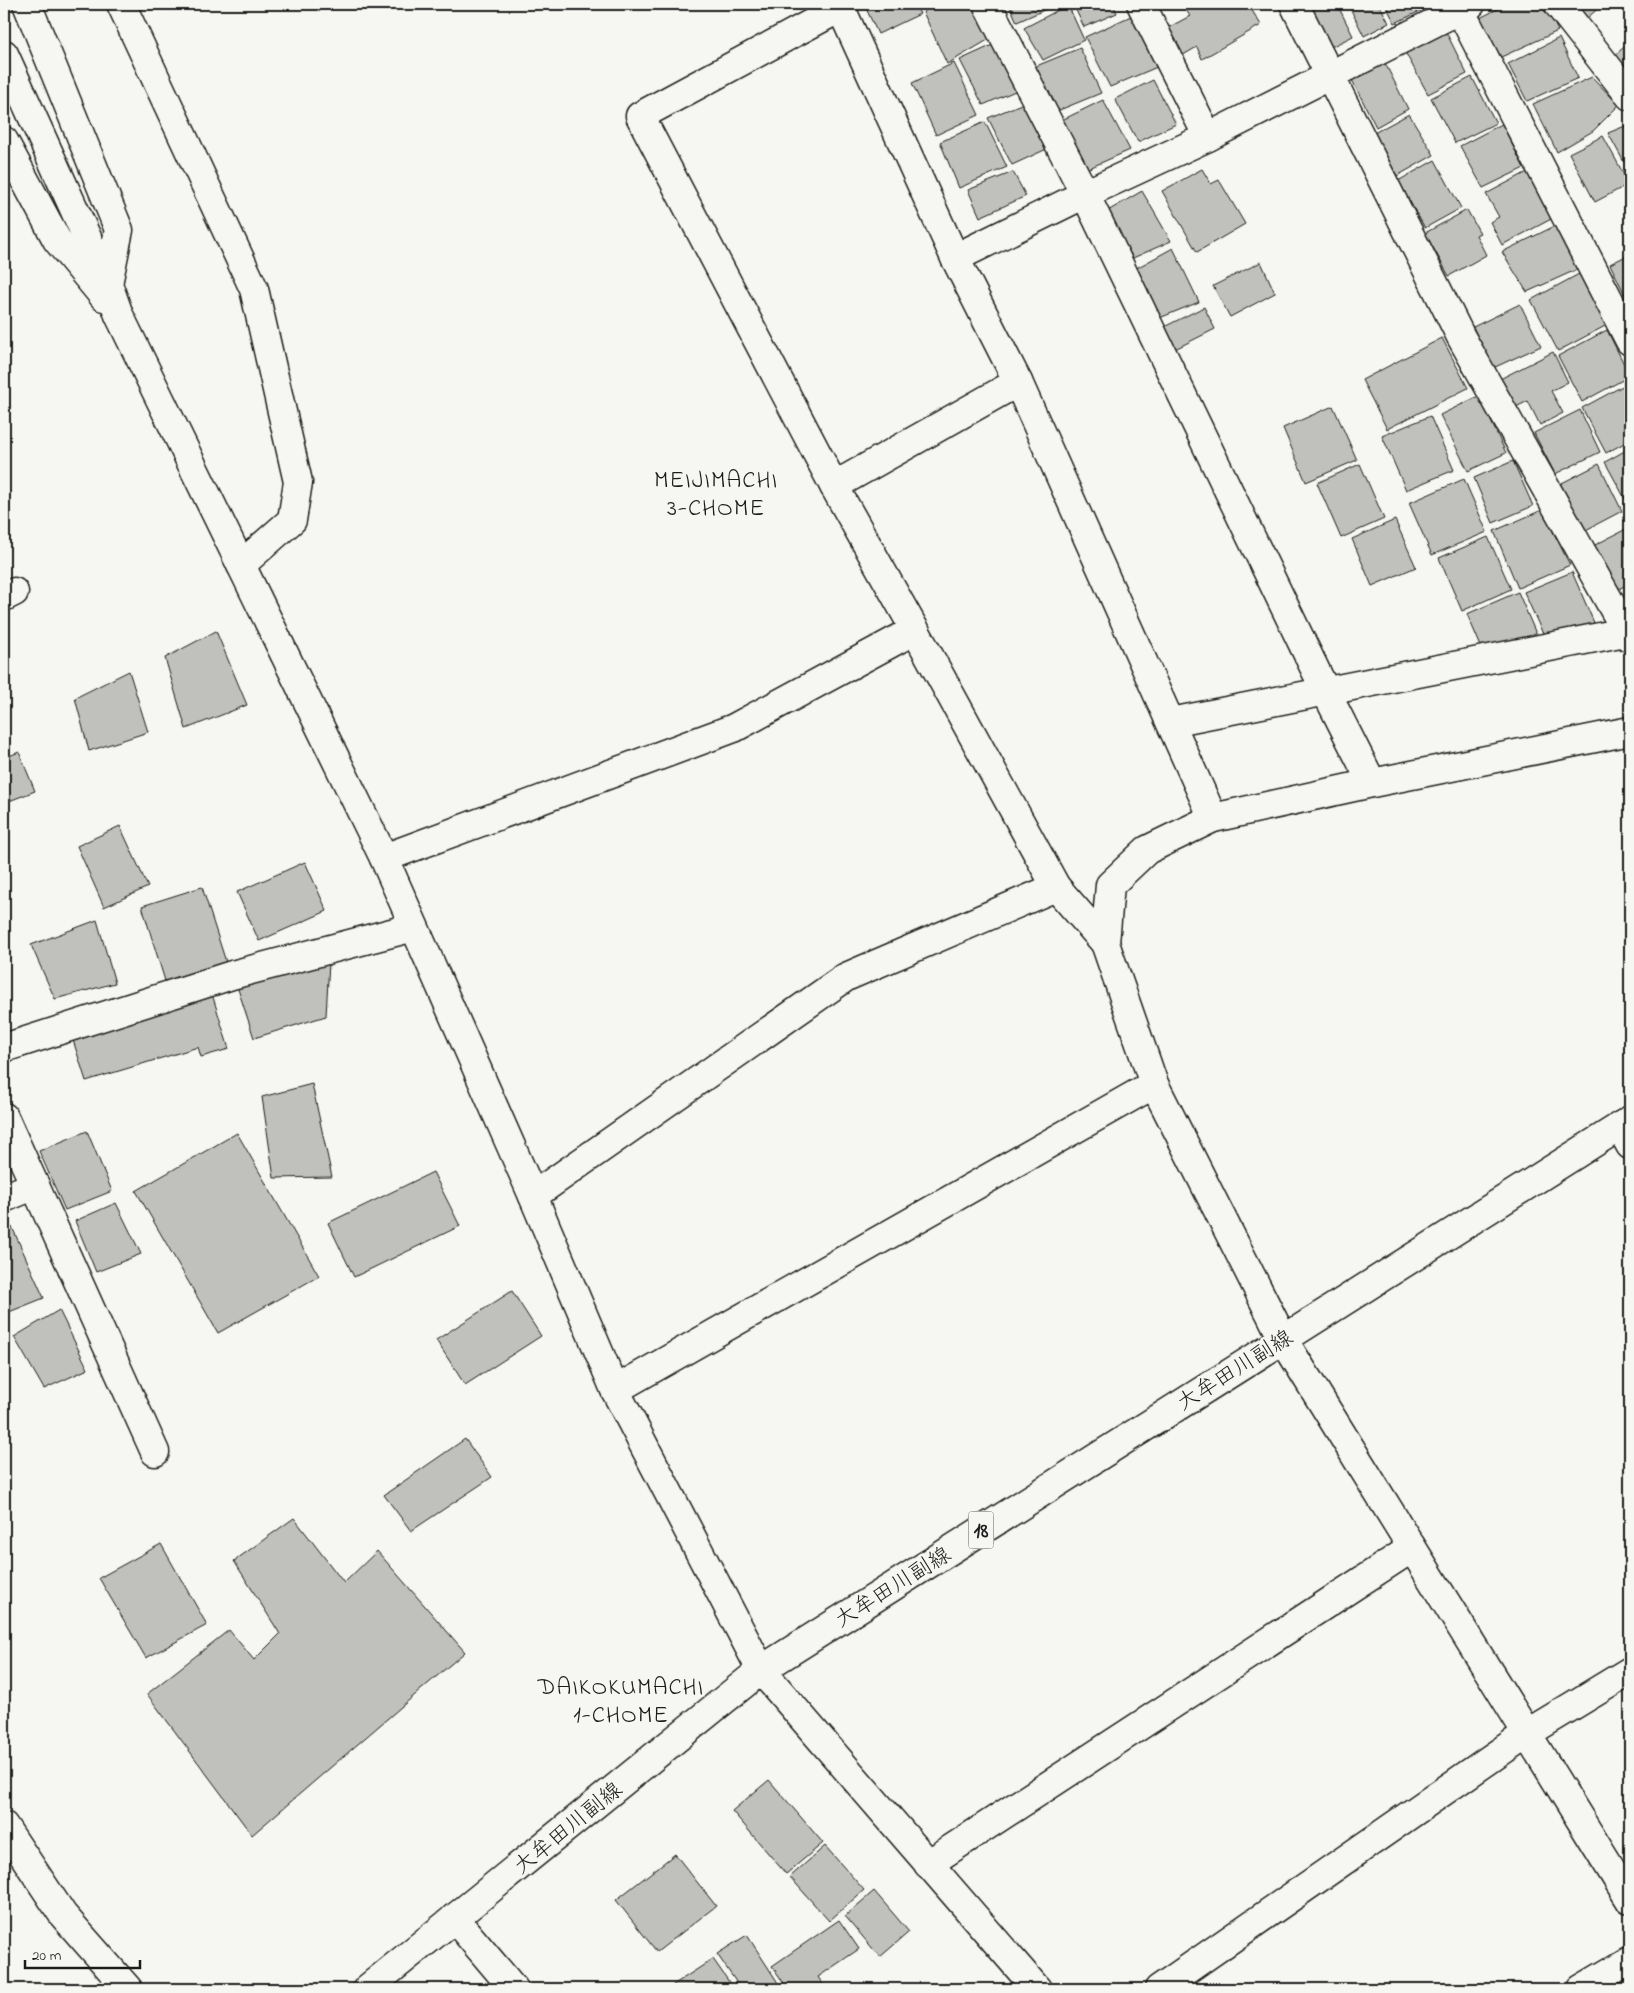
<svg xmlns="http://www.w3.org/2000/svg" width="1634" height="1993" font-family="'Indie Flower','Klee One',sans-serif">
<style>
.building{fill:#c0c0bd;stroke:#1c1c1c}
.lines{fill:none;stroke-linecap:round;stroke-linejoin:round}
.street-casing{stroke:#1c1c1c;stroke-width:31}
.secondary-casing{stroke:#1c1c1c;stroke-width:31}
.primary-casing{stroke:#1c1c1c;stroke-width:31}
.street{stroke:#f6f6f2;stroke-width:28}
.secondary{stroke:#f6f6f2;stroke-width:28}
.primary{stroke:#f6f6f2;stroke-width:28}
.labels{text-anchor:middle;stroke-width:5;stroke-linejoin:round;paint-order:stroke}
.shield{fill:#f6f6f2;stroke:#5d5d5c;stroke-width:1}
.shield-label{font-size:21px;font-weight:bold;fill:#1c1c1c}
.street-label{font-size:22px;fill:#1c1c1c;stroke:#f6f6f2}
.neighbourhood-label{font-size:24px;letter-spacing:1px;fill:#1c1c1c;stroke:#f6f6f2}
</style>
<rect width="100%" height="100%" fill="#f6f6f2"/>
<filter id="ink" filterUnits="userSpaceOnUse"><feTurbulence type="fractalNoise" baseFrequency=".02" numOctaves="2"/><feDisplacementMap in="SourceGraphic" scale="10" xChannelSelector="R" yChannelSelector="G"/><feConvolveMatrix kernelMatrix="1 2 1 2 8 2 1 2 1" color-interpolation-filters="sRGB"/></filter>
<g filter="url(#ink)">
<g class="building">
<path d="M 864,4 L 915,4 L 920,14 L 878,34 Z"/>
<path d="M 935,4 L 974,4 L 993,37 L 947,64 L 923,12 Z"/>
<path d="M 1009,4 L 1052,4 L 1053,6 L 1017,22 Z"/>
<path d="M 1073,4 L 1113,4 L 1117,13 L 1084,27 Z"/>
<path d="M 1182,4 L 1248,4 L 1261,25 L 1202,59 L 1197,47 L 1178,58 L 1162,31 L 1190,16 Z"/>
<path d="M 1308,4 L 1337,4 L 1353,36 L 1329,48 Z"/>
<path d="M 1348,4 L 1379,4 L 1389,23 L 1364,36 Z"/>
<path d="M 1385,4 L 1435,4 L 1395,23 Z"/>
<path d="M 1507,4 L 1545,4 L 1558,31 L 1499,58 L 1480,18 Z"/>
<path d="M 1572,4 L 1603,4 L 1585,20 Z"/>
<path d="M 1068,5 L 1084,40 L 1043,60 L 1024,28 Z"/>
<path d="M 1131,16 L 1157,67 L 1110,87 L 1085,37 Z"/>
<path d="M 1446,32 L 1467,74 L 1428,94 L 1405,52 Z"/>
<path d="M 1559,38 L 1578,78 L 1527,101 L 1508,64 Z"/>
<path d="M 1630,42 L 1630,73 L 1615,55 Z"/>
<path d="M 997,43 L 1022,88 L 983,105 L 960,60 Z"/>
<path d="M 1080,48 L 1101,93 L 1057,111 L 1034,67 Z"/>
<path d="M 1384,61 L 1408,109 L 1376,127 L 1352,80 Z"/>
<path d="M 954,63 L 979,115 L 936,135 L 912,83 Z"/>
<path d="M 1472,77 L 1496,123 L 1455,143 L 1431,98 Z"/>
<path d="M 1592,77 L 1619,105 L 1593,131 L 1557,152 L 1533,104 Z"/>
<path d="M 1153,80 L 1176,124 L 1138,142 L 1115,99 Z"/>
<path d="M 1103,100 L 1130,150 L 1087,169 L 1062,120 Z"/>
<path d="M 1026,102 L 1051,147 L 1012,165 L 988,118 Z"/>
<path d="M 1409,114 L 1434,155 L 1397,176 L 1374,133 Z"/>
<path d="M 985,122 L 1007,167 L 959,188 L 940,142 Z"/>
<path d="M 1502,124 L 1524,168 L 1483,188 L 1460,146 Z"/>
<path d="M 1630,124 L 1630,173 L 1608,133 Z"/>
<path d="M 1603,136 L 1629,184 L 1595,202 L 1569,153 Z"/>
<path d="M 1435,160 L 1461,208 L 1425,228 L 1398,181 Z"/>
<path d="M 1202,169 L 1211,184 L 1219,180 L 1245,224 L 1197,252 L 1162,191 Z"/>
<path d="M 1531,170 L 1555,217 L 1502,245 L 1490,222 L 1499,217 L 1486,194 Z"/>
<path d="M 1013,172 L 1026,196 L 980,217 L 968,190 Z"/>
<path d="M 1142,191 L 1171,241 L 1133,258 L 1106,212 Z"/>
<path d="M 1467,210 L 1480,233 L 1476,235 L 1486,255 L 1449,276 L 1425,233 Z"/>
<path d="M 1557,225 L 1578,269 L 1527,292 L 1502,252 Z"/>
<path d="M 1173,248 L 1199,302 L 1157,319 L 1131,271 Z"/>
<path d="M 1630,254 L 1630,305 L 1610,264 Z"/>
<path d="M 1261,262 L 1275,293 L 1230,317 L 1213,286 Z"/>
<path d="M 1579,274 L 1607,325 L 1558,351 L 1531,300 Z"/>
<path d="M 1520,304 L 1541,346 L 1493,368 L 1473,327 Z"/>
<path d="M 1204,307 L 1215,329 L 1175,349 L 1164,327 Z"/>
<path d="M 1607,330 L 1630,376 L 1582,402 L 1558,356 Z"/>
<path d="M 1442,338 L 1468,388 L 1387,429 L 1362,380 Z"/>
<path d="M 1553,352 L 1568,382 L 1551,391 L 1563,413 L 1540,425 L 1528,401 L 1514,408 L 1500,379 Z"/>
<path d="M 1630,382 L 1630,440 L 1606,453 L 1582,408 Z"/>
<path d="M 1479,396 L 1506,453 L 1468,471 L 1440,415 Z"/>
<path d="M 1333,406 L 1357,460 L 1306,482 L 1283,428 Z"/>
<path d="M 1580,410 L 1600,452 L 1555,474 L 1534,433 Z"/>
<path d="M 1430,416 L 1454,470 L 1406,490 L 1382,436 Z"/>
<path d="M 1630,448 L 1630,505 L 1629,506 L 1605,462 Z"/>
<path d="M 1513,461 L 1533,506 L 1493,523 L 1474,478 Z"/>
<path d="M 1360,464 L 1384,519 L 1341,538 L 1317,483 Z"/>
<path d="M 1599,464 L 1622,511 L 1580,533 L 1556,486 Z"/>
<path d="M 1464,479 L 1487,532 L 1432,555 L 1409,503 Z"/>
<path d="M 1542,510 L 1570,565 L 1518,588 L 1494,531 Z"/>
<path d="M 1395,520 L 1416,567 L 1372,586 L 1352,539 Z"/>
<path d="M 1630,527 L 1630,583 L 1615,591 L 1593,546 Z"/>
<path d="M 1488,537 L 1511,589 L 1462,611 L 1439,558 Z"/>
<path d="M 1572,572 L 1595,625 L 1548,645 L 1524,592 Z"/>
<path d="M 1518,592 L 1540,643 L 1489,665 L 1467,614 Z"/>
<path d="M 216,631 L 247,705 L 186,729 L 165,658 Z"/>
<path d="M 129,671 L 148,732 L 89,751 L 75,698 Z"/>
<path d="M 19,752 L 35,791 L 4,803 L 4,758 Z"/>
<path d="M 120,826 L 148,887 L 104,907 L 77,846 Z"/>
<path d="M 305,862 L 327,911 L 259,941 L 237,892 Z"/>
<path d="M 202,887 L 226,962 L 165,981 L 142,906 Z"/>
<path d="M 97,920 L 115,983 L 55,999 L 31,945 Z"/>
<path d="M 329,962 L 326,1016 L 254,1038 L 237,986 Z"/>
<path d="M 212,994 L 229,1049 L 201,1057 L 198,1047 L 86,1081 L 72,1037 Z"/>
<path d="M 312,1084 L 332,1177 L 274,1178 L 262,1097 Z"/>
<path d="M 87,1131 L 112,1191 L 65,1210 L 39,1151 Z"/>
<path d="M 237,1133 L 319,1276 L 218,1333 L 136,1191 Z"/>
<path d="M 433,1172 L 460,1226 L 354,1277 L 328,1223 Z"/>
<path d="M 116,1203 L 141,1254 L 96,1272 L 75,1221 Z"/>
<path d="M 12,1227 L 44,1298 L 4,1314 L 4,1230 Z"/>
<path d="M 512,1291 L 541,1336 L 465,1385 L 436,1340 Z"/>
<path d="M 59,1310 L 88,1369 L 44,1389 L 14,1337 Z"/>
<path d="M 465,1439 L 492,1477 L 411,1531 L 384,1495 Z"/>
<path d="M 294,1518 L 344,1583 L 377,1551 L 465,1652 L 252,1835 L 147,1694 L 229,1630 L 254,1660 L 280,1634 L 234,1561 Z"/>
<path d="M 161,1544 L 207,1625 L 146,1658 L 99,1578 Z"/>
<path d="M 769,1780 L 823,1843 L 786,1874 L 732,1811 Z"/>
<path d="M 825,1846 L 864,1890 L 829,1921 L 790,1877 Z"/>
<path d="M 675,1854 L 716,1906 L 657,1952 L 616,1900 Z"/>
<path d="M 874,1891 L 909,1932 L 880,1957 L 845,1916 Z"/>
<path d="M 839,1920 L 859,1949 L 818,1977 L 826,1989 L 788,1989 L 772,1966 Z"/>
<path d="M 747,1935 L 782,1989 L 741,1989 L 717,1954 Z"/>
<path d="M 713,1959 L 734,1989 L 676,1989 L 673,1985 Z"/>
</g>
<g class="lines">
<g class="street-casing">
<g id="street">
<path d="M 121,4 L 254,289 L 298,482 L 292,520 L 241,565"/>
<path d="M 839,4 L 955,258 L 1018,382 L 1213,818"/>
<path d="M 987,4 L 1085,194 L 1326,692 L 1372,783"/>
<path d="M 1141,4 L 1208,137"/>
<path d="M 1294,4 L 1461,337 L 1630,638"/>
<path d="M 1457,4 L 1630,341"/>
<path d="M 1558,4 L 1630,96"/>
<path d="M 840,8 L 640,116 L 834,486 L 915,630 L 1056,887 L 1105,943"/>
<path d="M 955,258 L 1085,194 L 1208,137 L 1471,4"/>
<path d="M 834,486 L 1018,382"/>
<path d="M 4,597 L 14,592"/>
<path d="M 1171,722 L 1630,631"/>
<path d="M 1630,731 L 1372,783 L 1213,818 L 1147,850 L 1110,885 L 1105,943 L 1154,1084 L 1283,1339 L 1630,1900"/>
<path d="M 384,858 L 734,728 L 915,630"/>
<path d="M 4,1048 L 232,975 L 414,927"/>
<path d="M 4,1117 L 155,1452"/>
<path d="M 1620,1126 L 1630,1145"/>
<path d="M 533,1196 L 846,977 L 1056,887"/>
<path d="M 4,1198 L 35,1185"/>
<path d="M 615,1390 L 1154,1084"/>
<path d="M 4,1826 L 63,1915 L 128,1989"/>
<path d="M 928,1864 L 1412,1548"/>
<path d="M 454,1918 L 514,1989"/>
<path d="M 1159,1989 L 1526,1734 L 1630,1671"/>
<path d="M 1581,1989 L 1630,1960"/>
</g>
</g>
<g class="secondary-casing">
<g id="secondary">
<path d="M 27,4 L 119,230 L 108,284"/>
<path d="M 4,54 L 108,284 L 119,315 L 384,858 L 533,1196 L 615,1390 L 761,1670 L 1037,1989"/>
<path d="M 4,141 L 57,240 L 104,297"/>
</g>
</g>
<g class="primary-casing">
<path id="primary" d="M 367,1989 L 761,1670 L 1630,1120"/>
</g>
<use href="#street" class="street"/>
<use href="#secondary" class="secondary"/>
<use href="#primary" class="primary"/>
</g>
</g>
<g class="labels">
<rect class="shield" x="968.5" y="1511.5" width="25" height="37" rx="4"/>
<g class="shield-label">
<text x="981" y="1537">18</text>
</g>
<g class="street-label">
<text transform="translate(1234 1369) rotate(-32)" y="8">大牟田川副線</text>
<text transform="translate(892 1586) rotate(-32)" y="8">大牟田川副線</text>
<text transform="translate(567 1827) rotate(-39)" y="8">大牟田川副線</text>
</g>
<g class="neighbourhood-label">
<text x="716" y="487">MEIJIMACHI<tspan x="716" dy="28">3-CHOME</tspan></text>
<text x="621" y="1694">DAIKOKUMACHI<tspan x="621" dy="28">1-CHOME</tspan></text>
</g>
</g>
<rect width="1634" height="1993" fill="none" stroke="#f6f6f2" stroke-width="20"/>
<rect x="10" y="10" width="1614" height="1973" fill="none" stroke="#1c1c1c" stroke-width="2" filter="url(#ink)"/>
<path d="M25 1960v8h115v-8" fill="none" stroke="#1c1c1c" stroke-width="2.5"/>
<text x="32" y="1960" font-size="15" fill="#1c1c1c" stroke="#f6f6f2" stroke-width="4" paint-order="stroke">20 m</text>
</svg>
